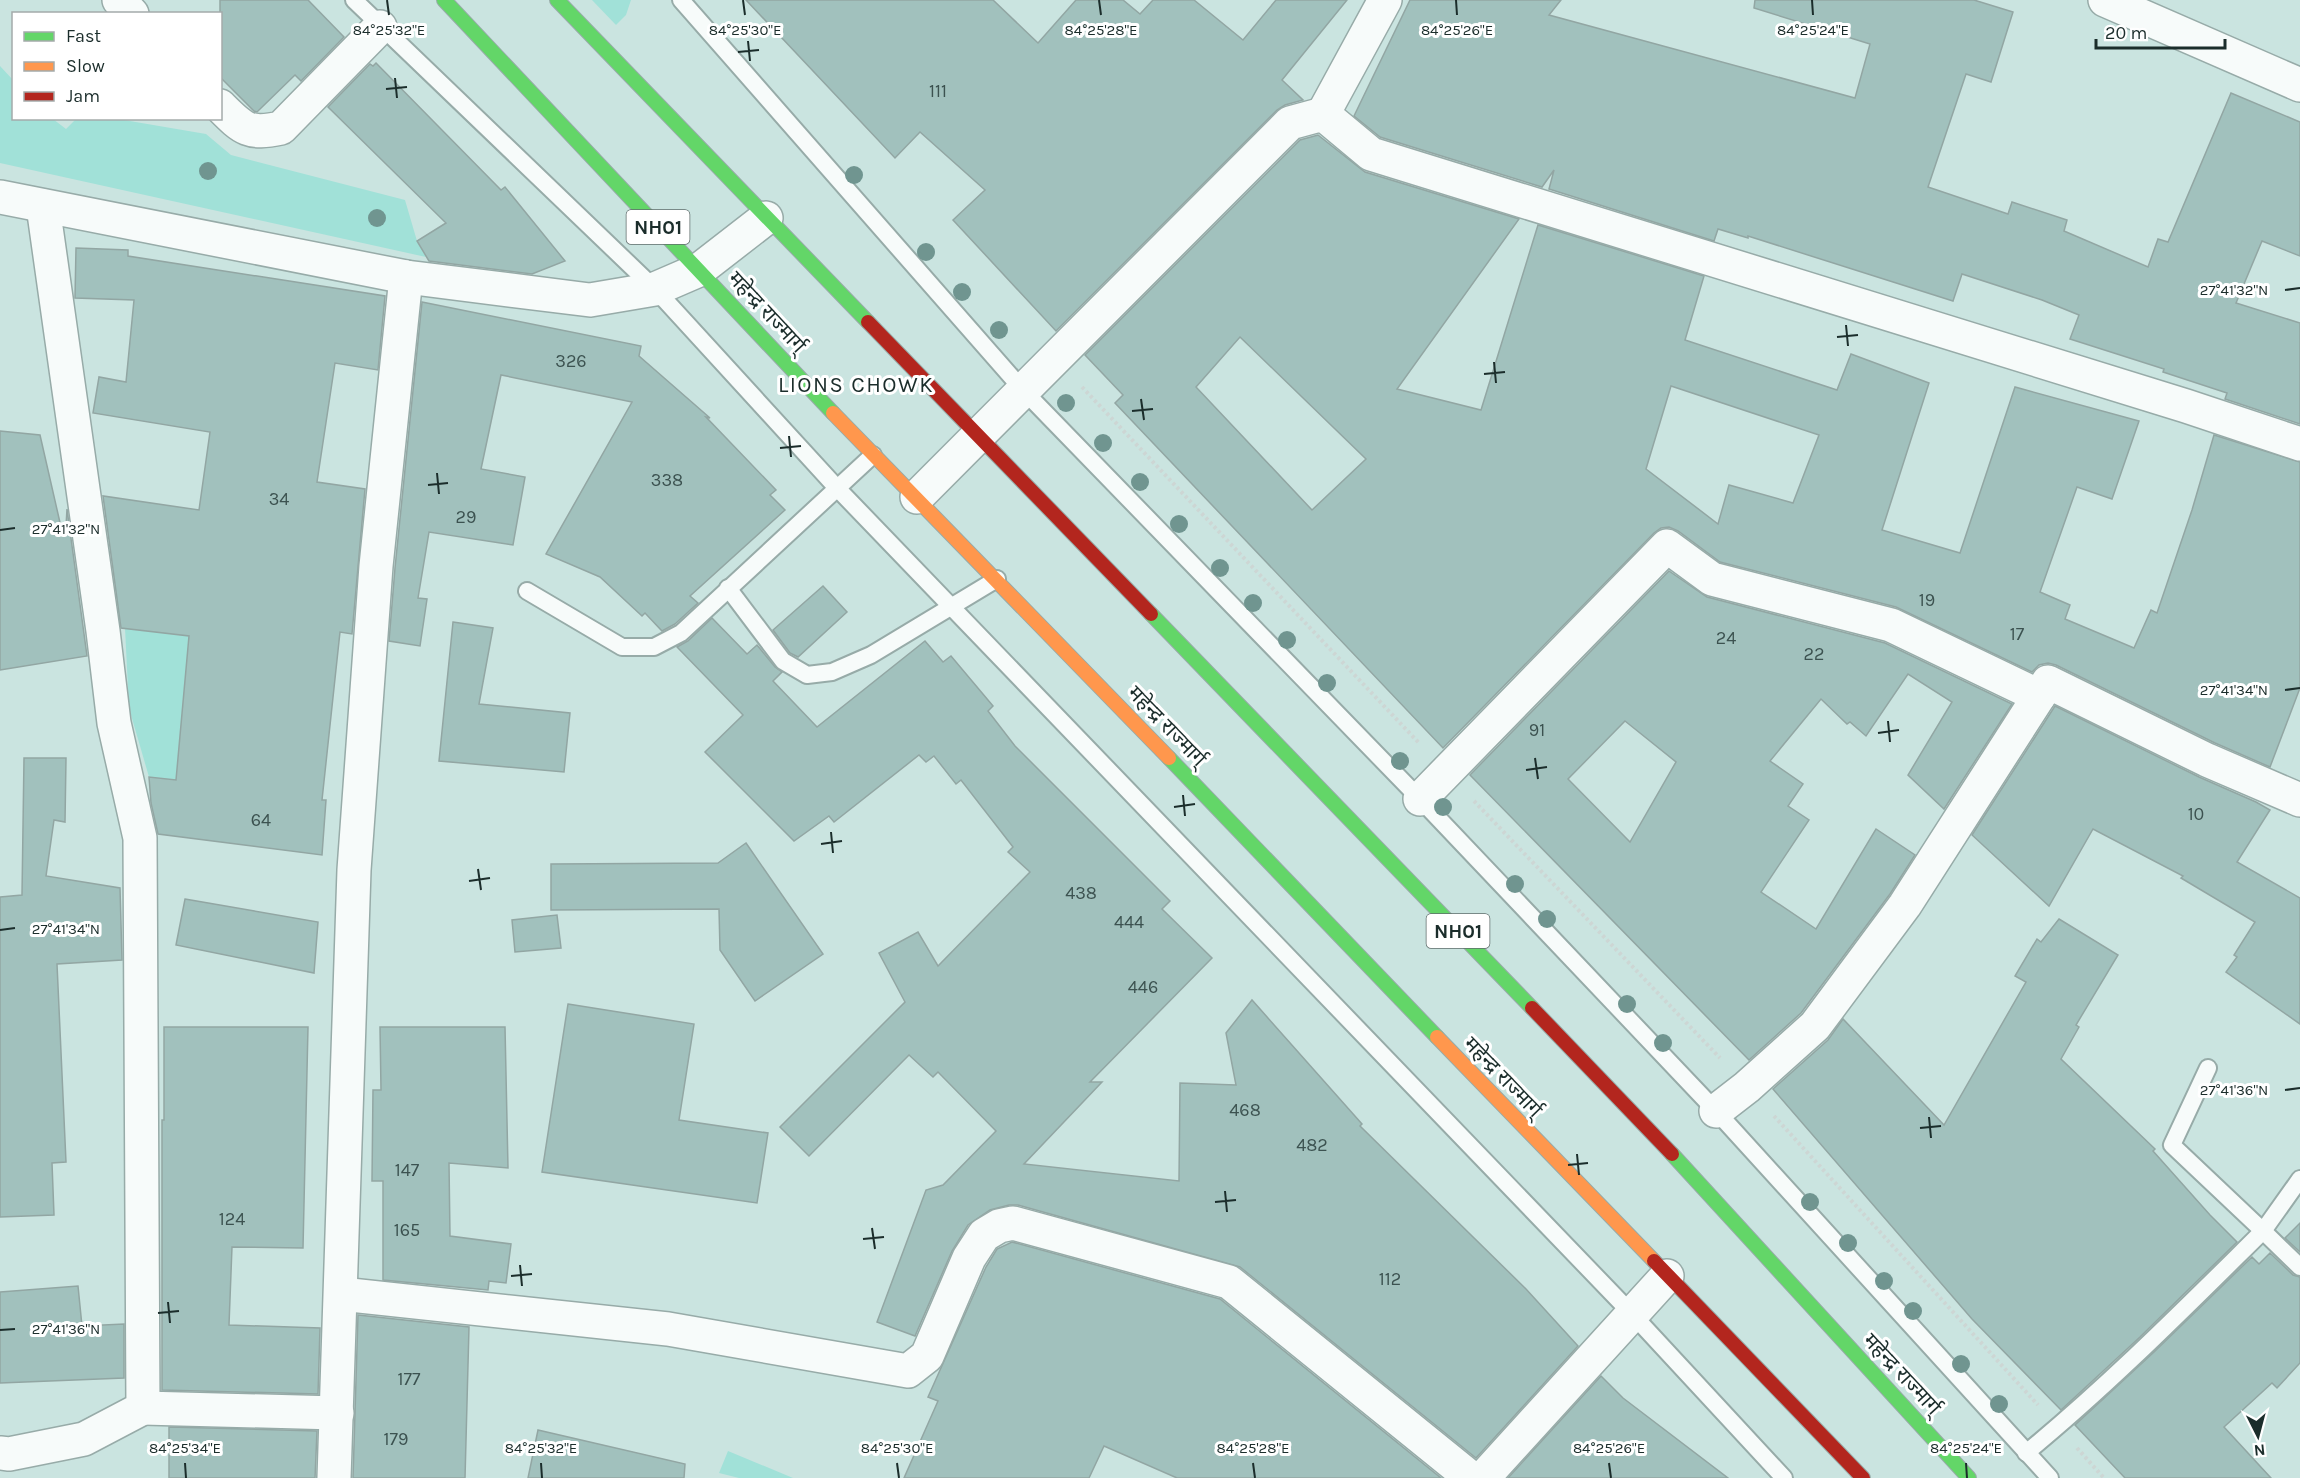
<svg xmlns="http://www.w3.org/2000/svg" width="2300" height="1478" font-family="Karla,'Noto Sans Devanagari',sans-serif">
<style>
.green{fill:#a1e1d8}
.building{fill:#a1c1bd;stroke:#92a6a3;stroke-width:1.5;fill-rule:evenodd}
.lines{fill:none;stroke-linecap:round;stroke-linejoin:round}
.lane-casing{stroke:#97aba8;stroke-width:20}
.street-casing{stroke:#97aba8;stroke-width:36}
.fast-casing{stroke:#97aba8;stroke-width:16}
.slow-casing{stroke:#97aba8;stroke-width:16}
.jam-casing{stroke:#97aba8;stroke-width:16}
.path{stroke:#cdd6d4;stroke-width:4;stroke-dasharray:3 3;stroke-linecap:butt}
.lane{stroke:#f7fbfa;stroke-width:16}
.street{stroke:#f7fbfa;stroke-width:33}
.fast{stroke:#63d668;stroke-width:14}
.slow{stroke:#ff974d;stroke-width:14}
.jam{stroke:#b3261e;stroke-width:14}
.tree{fill:#709590}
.ticks{fill:none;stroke:#1b2d2b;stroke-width:2}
.labels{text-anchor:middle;stroke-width:6;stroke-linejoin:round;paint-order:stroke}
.number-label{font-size:18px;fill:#3c5250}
.shield{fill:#fff;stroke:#5f6c6b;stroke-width:1.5}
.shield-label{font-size:20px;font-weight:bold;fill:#1b2d2b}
.street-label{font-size:21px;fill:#1b2d2b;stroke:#fff}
.neighbourhood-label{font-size:22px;letter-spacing:1.5px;fill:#1b2d2b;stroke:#fff}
.ticks-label{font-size:15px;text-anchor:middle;fill:#1b2d2b;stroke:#fff;stroke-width:6;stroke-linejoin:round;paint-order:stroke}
</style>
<rect width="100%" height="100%" fill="#cae4e0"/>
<g class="green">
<path d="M 592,0 L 631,0 L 626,15 L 616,25 Z"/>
<path d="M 0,66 L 13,80 L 14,118 L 53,119 L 66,129 L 76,119 L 118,119 L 206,134 L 231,155 L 405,200 L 417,241 L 426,257 L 0,163 Z"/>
<path d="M 125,628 L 190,636 L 177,780 L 149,777 L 129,708 Z"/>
<path d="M 728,1451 L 793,1478 L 739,1478 L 719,1473 Z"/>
</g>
<g class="building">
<path d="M 220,0 L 308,0 L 344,37 L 301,81 L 295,75 L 257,112 L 254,111 L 220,77 Z"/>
<path d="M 746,0 L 993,0 L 1038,43 L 1076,0 L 1123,0 L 1140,14 L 1153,0 L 1194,0 L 1243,40 L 1276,0 L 1347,0 L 1282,80 L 1303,100 L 1285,105 L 1277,110 L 1056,331 L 953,220 L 985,190 L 920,132 L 895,158 Z"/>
<path d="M 1410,0 L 1561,0 L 1549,15 L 1855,98 L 1870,44 L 1754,8 L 1755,0 L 1974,0 L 2013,12 L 1991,82 L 1966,74 L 1928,187 L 2008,214 L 2012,202 L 2067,220 L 2064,231 L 2148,267 L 2158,239 L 2168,242 L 2231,93 L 2300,122 L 2300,256 L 2262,241 L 2236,303 L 2300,323 L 2300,424 L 2225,399 L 2227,393 L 2163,372 L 2164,369 L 2070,339 L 2079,315 L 2042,300 L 1962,274 L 1953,301 L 1748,236 L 1748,238 L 1718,229 L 1714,241 L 1549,189 L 1554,170 L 1542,187 L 1380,137 L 1354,116 Z"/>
<path d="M 376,63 L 501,190 L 505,187 L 565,261 L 532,274 L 429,261 L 417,241 L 446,223 L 328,107 L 370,64 L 373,66 Z"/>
<path d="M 1318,135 L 1365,172 L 1519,219 L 1397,389 L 1481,410 L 1538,225 L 1704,276 L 1685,340 L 1837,390 L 1851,354 L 1929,383 L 1882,530 L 1960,553 L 2015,387 L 2139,421 L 2112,499 L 2077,487 L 2040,592 L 2070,605 L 2065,619 L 2134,648 L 2151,610 L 2157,613 L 2192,510 L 2214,435 L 2300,462 L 2300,688 L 2270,767 L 2215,743 L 2056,665 L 2048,663 L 2039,665 L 2032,672 L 1896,607 L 1720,562 L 1678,531 L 1669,527 L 1661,528 L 1654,533 L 1443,748 L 1115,403 L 1123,395 L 1085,355 L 1300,140 ZM 1240,337 L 1366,459 L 1312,510 L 1196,387 ZM 1671,386 L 1819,435 L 1793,503 L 1729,485 L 1718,524 L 1646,469 Z"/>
<path d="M 76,248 L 128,250 L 128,256 L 385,296 L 378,370 L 335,363 L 317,482 L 365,489 L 352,634 L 340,632 L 322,800 L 326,800 L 322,855 L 158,834 L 151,803 L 149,777 L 176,780 L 189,636 L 121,628 L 103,496 L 199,510 L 210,432 L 93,413 L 99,377 L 126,382 L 134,300 L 75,298 Z"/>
<path d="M 422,302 L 641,346 L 639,356 L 710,418 L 706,417 L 776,490 L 770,495 L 785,510 L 690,596 L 698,603 L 675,624 L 662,631 L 645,613 L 642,616 L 600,577 L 546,554 L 632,402 L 501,375 L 481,469 L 525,477 L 513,545 L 429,532 L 418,598 L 427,599 L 420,646 L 389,641 L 395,568 Z"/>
<path d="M 0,431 L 40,435 L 61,527 L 66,526 L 67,509 L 87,656 L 0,670 Z"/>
<path d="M 1669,571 L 1707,597 L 1885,643 L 2012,704 L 1944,809 L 1908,775 L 1952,702 L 1908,674 L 1866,736 L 1850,722 L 1847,724 L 1821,699 L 1770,761 L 1803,784 L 1788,806 L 1809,820 L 1761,892 L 1816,929 L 1876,829 L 1915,855 L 1890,894 L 1801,1013 L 1749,1060 L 1470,775 ZM 1625,721 L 1676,762 L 1630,842 L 1568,779 Z"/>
<path d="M 823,586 L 847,612 L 798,657 L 790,653 L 773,630 Z"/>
<path d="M 712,618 L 747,654 L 757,645 L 775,667 L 782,672 L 773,681 L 817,727 L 925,641 L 943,662 L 951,656 L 993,706 L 988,711 L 1015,746 L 1170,901 L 1162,909 L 1212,958 L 1090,1082 L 1102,1082 L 1024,1164 L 1179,1181 L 1180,1083 L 1236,1085 L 1226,1033 L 1252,1000 L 1362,1124 L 1360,1126 L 1526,1289 L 1578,1346 L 1476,1458 L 1240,1267 L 1018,1205 L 1009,1205 L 990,1210 L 968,1225 L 952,1251 L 915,1336 L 877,1322 L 926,1190 L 943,1185 L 996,1131 L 938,1072 L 933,1077 L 909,1055 L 809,1156 L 780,1127 L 905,1002 L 879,953 L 918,932 L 938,966 L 1030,872 L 1008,852 L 1013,847 L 961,780 L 956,784 L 934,756 L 926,762 L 919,755 L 834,822 L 829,816 L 794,841 L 705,752 L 743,715 L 677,647 L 688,641 Z"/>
<path d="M 453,622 L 493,628 L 479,704 L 570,713 L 564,772 L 439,761 Z"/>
<path d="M 2055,706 L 2199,777 L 2256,802 L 2270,810 L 2237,862 L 2300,898 L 2300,1024 L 2226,972 L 2237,957 L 2234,955 L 2255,922 L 2181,878 L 2183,876 L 2093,829 L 2049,906 L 1972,835 Z"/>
<path d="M 24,758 L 66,758 L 65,822 L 54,820 L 46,876 L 120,888 L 122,960 L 57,964 L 66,1162 L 52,1163 L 54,1215 L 0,1217 L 0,897 L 22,895 Z"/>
<path d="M 746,843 L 823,954 L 755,1001 L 720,950 L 719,909 L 551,910 L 551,864 L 718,863 Z"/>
<path d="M 185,899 L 318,922 L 314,973 L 176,945 Z"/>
<path d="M 557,915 L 561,948 L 515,952 L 512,920 Z"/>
<path d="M 2059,919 L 2118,955 L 2076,1025 L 2079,1027 L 2061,1059 L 2155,1149 L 2153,1151 L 2210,1215 L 2237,1242 L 2140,1337 L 2061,1410 L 1972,1319 L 1773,1089 L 1828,1040 L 1843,1019 L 1944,1125 L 2026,982 L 2015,976 L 2037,939 L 2041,942 Z"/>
<path d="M 568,1004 L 694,1024 L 679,1120 L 768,1133 L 757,1203 L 542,1172 Z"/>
<path d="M 164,1027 L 308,1027 L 303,1248 L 232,1247 L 229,1325 L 320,1328 L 318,1394 L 162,1390 L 162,1120 L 164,1120 Z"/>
<path d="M 380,1027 L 505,1027 L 508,1168 L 449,1163 L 450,1236 L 511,1244 L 506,1283 L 489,1281 L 488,1290 L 383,1280 L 383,1181 L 372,1181 L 373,1090 L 381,1090 Z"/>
<path d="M 2300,1223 L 2300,1252 L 2285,1238 Z"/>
<path d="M 1012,1242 L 1220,1299 L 1441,1478 L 1177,1478 L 1104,1446 L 1089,1478 L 904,1478 L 938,1401 L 928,1397 L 986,1267 L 997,1249 Z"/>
<path d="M 2270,1253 L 2293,1275 L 2300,1277 L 2300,1363 L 2277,1388 L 2272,1383 L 2224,1427 L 2271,1478 L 2125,1478 L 2075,1425 L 2154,1352 L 2252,1257 L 2259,1264 Z"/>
<path d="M 78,1286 L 82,1326 L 124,1324 L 124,1378 L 0,1383 L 0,1292 Z"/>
<path d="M 358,1315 L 469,1327 L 465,1478 L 353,1478 Z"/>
<path d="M 1601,1376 L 1623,1398 L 1728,1478 L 1508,1478 Z"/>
<path d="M 169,1427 L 317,1431 L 315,1478 L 169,1478 Z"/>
<path d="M 538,1430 L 685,1464 L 684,1478 L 528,1478 Z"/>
</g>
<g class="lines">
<g class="lane-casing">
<g id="lane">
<path d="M 354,0 L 655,289 L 837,488 L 1633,1315 L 1784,1478"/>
<path d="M 681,0 L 1023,390 L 1420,799 L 1716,1111 L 2050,1478"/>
<path d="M 728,588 L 783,661 L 807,675 L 832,672 L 871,655 L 997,579"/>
<path d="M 527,591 L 622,647 L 654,647 L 681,633 L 873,455"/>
<path d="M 2208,1068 L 2172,1145 L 2263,1231 L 2300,1179"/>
<path d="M 2026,1453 C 2110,1384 2186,1307 2263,1231 L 2300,1267"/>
</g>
</g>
<g class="street-casing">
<g id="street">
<path d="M 119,0 L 132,14"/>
<path d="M 2105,0 L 2300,85"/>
<path d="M 220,106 C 243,129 248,135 281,128 L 380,27"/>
<path d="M 1323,114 L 1385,0"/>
<path d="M 0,197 L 406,277 L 590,300 L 655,289 L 699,270 L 766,218"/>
<path d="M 917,497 L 1290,123 L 1323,114 L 1371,154 L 2186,406 L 2300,444"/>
<path d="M 1420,799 L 1667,546 L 1712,579 L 1891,625 L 2039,696"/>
<path d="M 1716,1111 L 1747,1087 L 1815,1026 L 1905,905 L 2048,682 L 2207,760 L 2300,800"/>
<path d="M 341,1294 L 668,1329 L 908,1371 L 927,1356 L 969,1258 L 984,1235 L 999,1226 L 1013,1223 L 1229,1282 L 1471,1478"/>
<path d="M 143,1408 L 337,1413"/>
<path d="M 0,1453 L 9,1454 L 84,1439 L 143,1408 L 140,838 L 114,723 L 103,631 L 43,206"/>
<path d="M 334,1478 L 354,870 L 376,566 L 406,277"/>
<path d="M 1483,1478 L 1667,1276"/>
</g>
</g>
<g class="fast-casing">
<g id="fast">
<path d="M 444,0 L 833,413"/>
<path d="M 557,0 L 868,322"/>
<path d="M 1151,614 L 1532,1008"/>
<path d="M 1169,758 L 1437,1037"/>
<path d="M 1672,1154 L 1969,1478"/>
</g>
</g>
<g class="slow-casing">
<g id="slow">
<path d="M 833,413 L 1169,758"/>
<path d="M 1437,1037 L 1654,1261"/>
</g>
</g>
<g class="jam-casing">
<g id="jam">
<path d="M 868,322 L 1151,614"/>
<path d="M 1532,1008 L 1672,1154"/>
<path d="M 1654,1261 L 1863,1478"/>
</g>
</g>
<g class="path">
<path d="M 1082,387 L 1419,743"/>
<path d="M 1474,801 L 1720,1058"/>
<path d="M 1774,1116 L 2038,1405"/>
<path d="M 2077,1448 L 2104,1478"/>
</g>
<use href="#lane" class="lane"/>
<use href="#street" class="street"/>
<use href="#fast" class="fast"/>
<use href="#slow" class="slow"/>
<use href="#jam" class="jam"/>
</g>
<g class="tree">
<circle cx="208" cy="171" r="9"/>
<circle cx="854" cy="175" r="9"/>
<circle cx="377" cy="218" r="9"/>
<circle cx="926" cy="252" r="9"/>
<circle cx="962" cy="292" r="9"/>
<circle cx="999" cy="330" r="9"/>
<circle cx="1066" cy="403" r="9"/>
<circle cx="1103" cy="443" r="9"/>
<circle cx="1140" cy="482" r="9"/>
<circle cx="1179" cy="524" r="9"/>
<circle cx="1220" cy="568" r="9"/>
<circle cx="1253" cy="603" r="9"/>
<circle cx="1287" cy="640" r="9"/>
<circle cx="1327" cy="683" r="9"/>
<circle cx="1400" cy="761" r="9"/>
<circle cx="1443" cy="807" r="9"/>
<circle cx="1515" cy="884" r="9"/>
<circle cx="1547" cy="919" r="9"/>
<circle cx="1627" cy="1004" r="9"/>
<circle cx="1663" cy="1043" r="9"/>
<circle cx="1810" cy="1202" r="9"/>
<circle cx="1848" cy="1243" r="9"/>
<circle cx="1884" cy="1281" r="9"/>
<circle cx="1913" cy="1311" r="9"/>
<circle cx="1961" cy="1364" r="9"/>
<circle cx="1999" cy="1404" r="9"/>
</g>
<path class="ticks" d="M 387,0 L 389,15M 743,0 L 745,15M 1099,0 L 1101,15M 1456,0 L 1457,15M 1812,0 L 1813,15M 748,41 L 750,61M 738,52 L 759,50M 395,78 L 397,98M 386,89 L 407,87M 2285,290 L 2300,288M 1846,325 L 1848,346M 1837,337 L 1858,335M 1494,362 L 1496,383M 1484,374 L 1505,372M 1141,399 L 1144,420M 1132,411 L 1153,409M 789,436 L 791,457M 780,448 L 801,446M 437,473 L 439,494M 428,485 L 448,483M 0,530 L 15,528M 2285,690 L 2300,688M 1888,721 L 1890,742M 1878,733 L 1899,730M 1535,758 L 1538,779M 1526,770 L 1547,767M 1183,795 L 1185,816M 1174,807 L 1195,804M 831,832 L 833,853M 821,844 L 842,841M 478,869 L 481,890M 469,881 L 490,878M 0,930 L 15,928M 2285,1090 L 2300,1088M 1929,1117 L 1931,1138M 1920,1128 L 1941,1126M 1577,1154 L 1579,1175M 1568,1165 L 1588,1163M 1225,1191 L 1227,1212M 1215,1202 L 1236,1200M 872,1228 L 875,1249M 863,1239 L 884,1237M 520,1265 L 522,1286M 511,1276 L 532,1274M 168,1302 L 170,1323M 158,1313 L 179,1311M 0,1330 L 15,1329M 185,1463 L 186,1478M 541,1463 L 542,1478M 897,1463 L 899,1478M 1253,1463 L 1255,1478M 1609,1463 L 1611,1478M 1966,1463 L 1967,1478"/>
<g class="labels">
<g class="number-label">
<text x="938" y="97">111</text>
<text x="571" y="367">326</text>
<text x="667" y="486">338</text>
<text x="279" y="505">34</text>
<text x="466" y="523">29</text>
<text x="1927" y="606">19</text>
<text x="2017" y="640">17</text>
<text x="1726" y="644">24</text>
<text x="1814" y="660">22</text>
<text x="1537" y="736">91</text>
<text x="2196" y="820">10</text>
<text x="261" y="826">64</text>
<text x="1081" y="899">438</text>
<text x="1129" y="928">444</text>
<text x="1143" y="993">446</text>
<text x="1245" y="1116">468</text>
<text x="1312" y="1151">482</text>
<text x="407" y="1176">147</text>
<text x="232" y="1225">124</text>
<text x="407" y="1236">165</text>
<text x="1390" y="1285">112</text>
<text x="409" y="1385">177</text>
<text x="396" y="1445">179</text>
</g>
<g class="shield">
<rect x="626.5" y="210" width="63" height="34" rx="4.5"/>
<rect x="1426.5" y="914" width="63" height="34" rx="4.5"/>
</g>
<g class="shield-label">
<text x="658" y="234">NH01</text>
<text x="1458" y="938">NH01</text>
</g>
<g class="street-label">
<text transform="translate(767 312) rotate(47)" y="7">महेन्द्र राज्मार्ग्</text>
<text transform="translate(1167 726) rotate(46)" y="7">महेन्द्र राज्मार्ग्</text>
<text transform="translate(1503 1077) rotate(46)" y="7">महेन्द्र राज्मार्ग्</text>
<text transform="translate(1902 1374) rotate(47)" y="7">महेन्द्र राज्मार्ग्</text>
</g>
<g class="neighbourhood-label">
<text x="856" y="392">LIONS CHOWK</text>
</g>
</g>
<g class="ticks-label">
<text x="389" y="35">84°25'32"E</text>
<text x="745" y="35">84°25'30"E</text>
<text x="1101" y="35">84°25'28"E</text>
<text x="1457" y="35">84°25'26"E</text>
<text x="1813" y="35">84°25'24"E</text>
<text x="2234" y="295">27°41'32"N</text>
<text x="66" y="534">27°41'32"N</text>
<text x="2234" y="695">27°41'34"N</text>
<text x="66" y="934">27°41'34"N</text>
<text x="2234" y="1095">27°41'36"N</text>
<text x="66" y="1334">27°41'36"N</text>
<text x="185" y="1453">84°25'34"E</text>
<text x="541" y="1453">84°25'32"E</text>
<text x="897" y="1453">84°25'30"E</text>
<text x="1253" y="1453">84°25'28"E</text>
<text x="1609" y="1453">84°25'26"E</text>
<text x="1966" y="1453">84°25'24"E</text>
</g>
<rect x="12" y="12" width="210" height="108" fill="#ffffff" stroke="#a4abaa" stroke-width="1.5"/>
<rect x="24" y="32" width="30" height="9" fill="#63d668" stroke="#a4abaa" stroke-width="1.5"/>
<text x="66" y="42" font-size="18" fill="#1b2d2b">Fast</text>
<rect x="24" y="62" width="30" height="9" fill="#ff974d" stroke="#a4abaa" stroke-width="1.5"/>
<text x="66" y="72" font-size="18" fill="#1b2d2b">Slow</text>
<rect x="24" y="92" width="30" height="9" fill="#b3261e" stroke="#a4abaa" stroke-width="1.5"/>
<text x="66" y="102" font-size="18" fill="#1b2d2b">Jam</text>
<g transform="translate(2258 1436) rotate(174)" stroke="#ffffff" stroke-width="4.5" paint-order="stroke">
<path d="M0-4.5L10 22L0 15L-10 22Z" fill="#1b2d2b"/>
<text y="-9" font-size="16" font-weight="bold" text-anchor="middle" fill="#1b2d2b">N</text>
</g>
<path d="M2096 39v9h129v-9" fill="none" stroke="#1b2d2b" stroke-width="3"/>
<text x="2105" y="39" font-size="18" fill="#1b2d2b" stroke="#ffffff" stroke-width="4.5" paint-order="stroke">20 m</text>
</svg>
